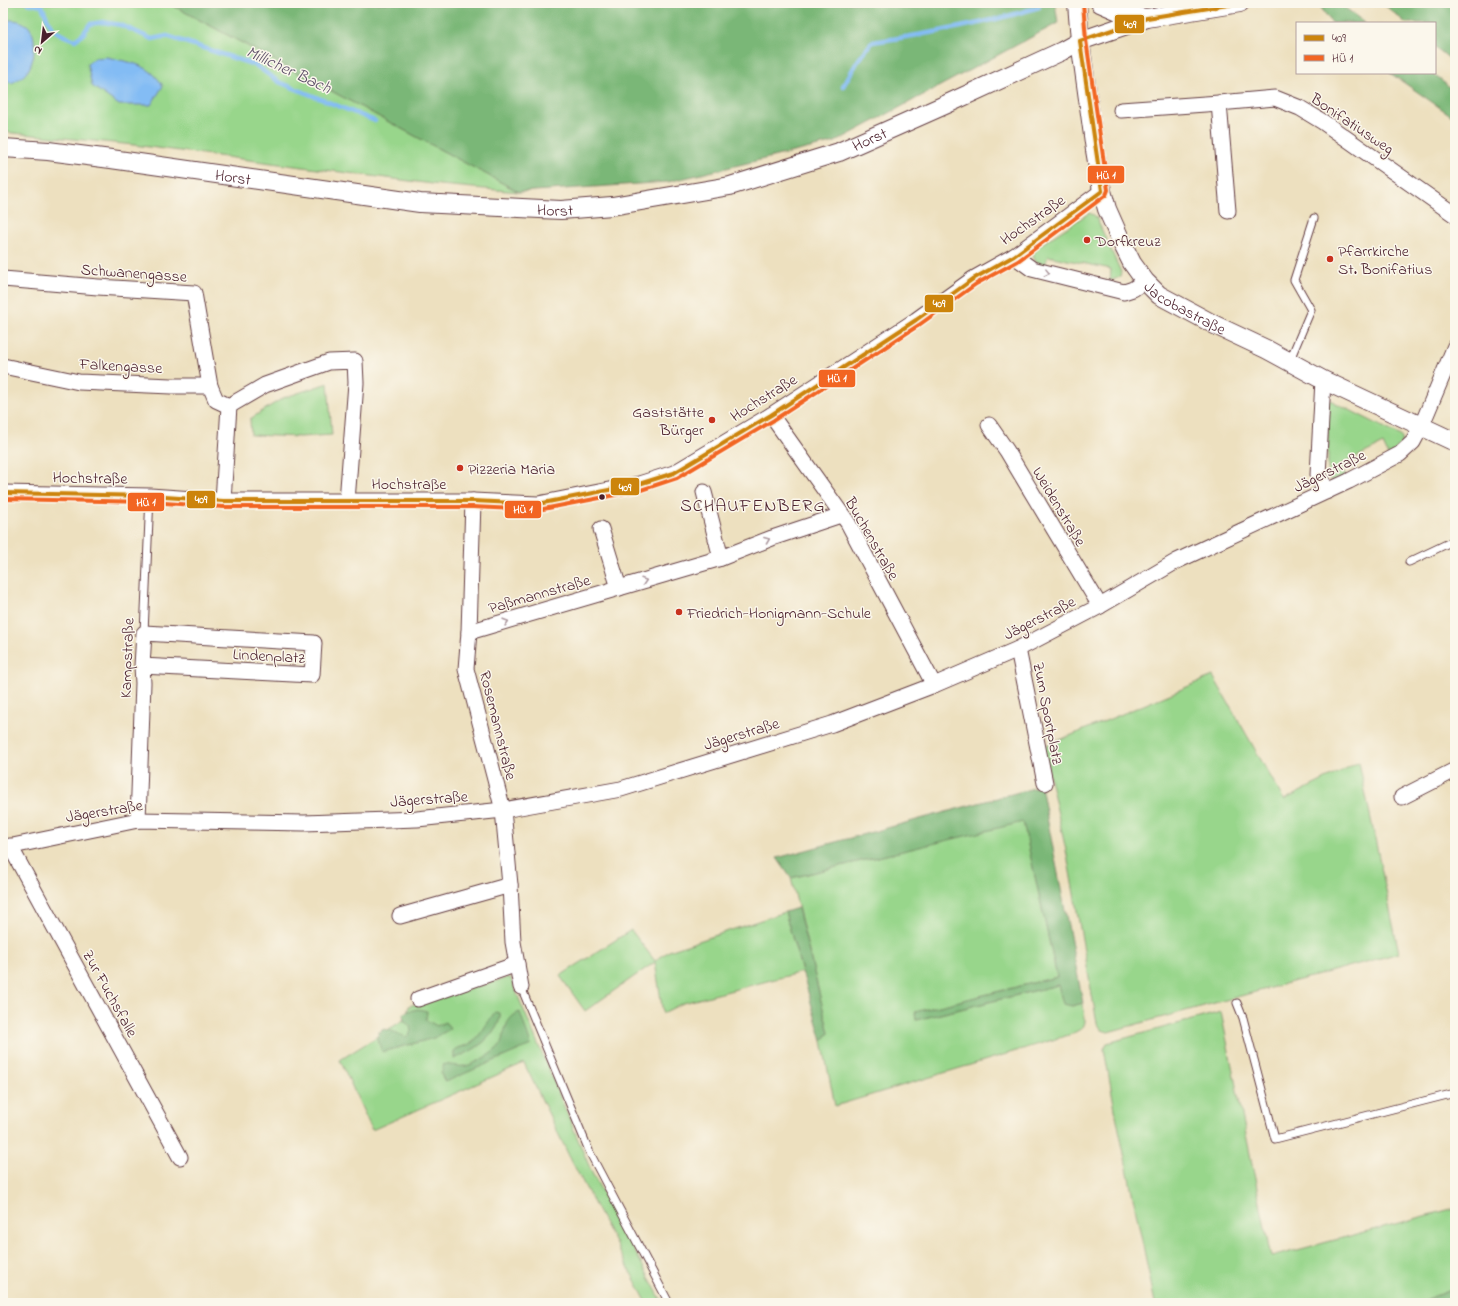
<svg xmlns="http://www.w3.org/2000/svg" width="1458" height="1306" font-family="'Indie Flower',sans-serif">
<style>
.green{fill:#98d68b;stroke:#717a5b}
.forest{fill:#7ab777;stroke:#626b51}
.water{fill:#83bcf4;stroke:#666e90}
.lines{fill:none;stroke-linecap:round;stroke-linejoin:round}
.stream{stroke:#83bcf4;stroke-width:4.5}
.service-casing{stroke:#623c41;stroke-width:9}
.minor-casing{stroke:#623c41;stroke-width:17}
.tertiary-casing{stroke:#623c41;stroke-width:20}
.service{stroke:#fff;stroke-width:7}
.minor{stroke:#fff;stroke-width:15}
.tertiary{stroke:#fff;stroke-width:18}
.bus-1-casing{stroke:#fbf7ec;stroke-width:7}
.bus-2-casing{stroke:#fbf7ec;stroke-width:7}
.bus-1{stroke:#cc840b;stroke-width:4}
.bus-2{stroke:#f26522;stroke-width:4}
.oneway{stroke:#ae9aa0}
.poi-dot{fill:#c8321e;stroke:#fbf7ec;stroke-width:1.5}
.bus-dot{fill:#4a1f2b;stroke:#fbf7ec;stroke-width:1.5}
.labels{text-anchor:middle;stroke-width:3;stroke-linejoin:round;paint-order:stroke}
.street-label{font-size:16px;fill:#4a1f2b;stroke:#fbf7ec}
.poi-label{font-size:16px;fill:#4a1f2b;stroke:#fbf7ec;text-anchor:start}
.water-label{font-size:17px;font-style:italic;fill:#5b4e67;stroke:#fbf7ec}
.quarter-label{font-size:18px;letter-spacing:1px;fill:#4a1f2b;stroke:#fbf7ec}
.line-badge{stroke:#fbf7ec;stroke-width:1.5}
.badge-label{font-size:11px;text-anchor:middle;font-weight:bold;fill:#fff}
</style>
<rect width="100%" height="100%" fill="#fbf7ec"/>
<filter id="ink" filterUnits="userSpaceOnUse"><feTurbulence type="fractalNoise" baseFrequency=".025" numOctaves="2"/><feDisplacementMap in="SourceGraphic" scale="8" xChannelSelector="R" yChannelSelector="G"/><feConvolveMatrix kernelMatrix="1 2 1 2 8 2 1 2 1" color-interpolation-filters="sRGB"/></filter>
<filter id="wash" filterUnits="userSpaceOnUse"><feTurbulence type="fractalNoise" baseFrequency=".012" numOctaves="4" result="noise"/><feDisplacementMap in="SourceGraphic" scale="16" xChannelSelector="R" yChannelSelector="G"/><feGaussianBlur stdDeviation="0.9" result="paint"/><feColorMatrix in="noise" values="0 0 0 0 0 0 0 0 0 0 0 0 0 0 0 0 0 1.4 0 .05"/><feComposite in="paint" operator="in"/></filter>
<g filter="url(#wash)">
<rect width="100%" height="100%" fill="#ede0bf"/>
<g class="green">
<path d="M 3,3 L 168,3 L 519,192 L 440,185 L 134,145 L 3,132 Z"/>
<path d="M 1089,213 L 1094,215 L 1096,217 L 1121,272 L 1120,277 L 1110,281 L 1111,269 L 1048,256 L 1045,265 L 1036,262 L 1033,256 L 1034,252 L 1040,245 Z"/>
<path d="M 328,383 L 332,435 L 300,437 L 251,435 L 250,419 L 283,398 Z"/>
<path d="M 1330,400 L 1397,434 L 1402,437 L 1402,442 L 1389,457 L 1383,444 L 1340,465 L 1346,477 L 1332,483 L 1328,474 L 1328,401 Z"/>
<path d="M 1213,676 L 1284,800 L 1359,762 L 1399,953 L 1108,1032 L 1102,1030 L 1097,1023 L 1067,855 L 1043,747 Z"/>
<path d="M 1023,821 L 1057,977 L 916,1012 L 916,1020 L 1058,985 L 1072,1006 L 1083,1003 C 1085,1024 1090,1026 1069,1035 L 835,1106 L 822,1041 L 829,1033 L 827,1025 L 791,878 Z"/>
<path d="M 785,912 L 802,972 L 683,1003 L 663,1013 L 655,962 L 585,1011 L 560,976 L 631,930 L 655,961 L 669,951 Z"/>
<path d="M 510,977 L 592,1173 L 663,1303 L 647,1303 L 571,1160 L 524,1063 L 372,1130 L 340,1060 L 405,1019 L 409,1006 Z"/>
<path d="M 1221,1012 L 1271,1257 L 1455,1208 L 1455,1288 L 1418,1303 L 1155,1303 L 1116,1115 L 1104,1049 L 1107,1043 L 1111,1042 Z"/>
<path d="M 720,1297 L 721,1303 L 687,1303 Z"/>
</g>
<g class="forest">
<path d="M 168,3 L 1055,3 L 1058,23 L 835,142 L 668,182 L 519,192 Z"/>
<path d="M 1328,3 L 1339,3 L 1365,23 L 1332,23 L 1319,5 Z"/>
<path d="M 1382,3 L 1455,3 L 1455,63 L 1435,47 L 1435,23 L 1406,23 Z"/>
<path d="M 1390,73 L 1431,73 L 1455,91 L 1455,118 Z"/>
<path d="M 1041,786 L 1083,1003 L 1072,1006 L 1063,1004 L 1058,985 L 916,1020 L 915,1012 L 1057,977 L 1023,822 L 791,878 L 777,858 Z"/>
<path d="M 798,908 L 827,1025 L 829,1033 L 822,1041 L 785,912 Z"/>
<path d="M 418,1009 L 427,1011 L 426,1020 L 437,1026 L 445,1022 L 450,1029 L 434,1038 L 382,1052 L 378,1040 L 379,1032 L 384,1029 C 392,1030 398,1034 406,1037 L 411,1032 L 410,1026 L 404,1021 L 403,1014 L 409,1011 Z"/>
<path d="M 495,1012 L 500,1013 C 501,1018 499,1022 496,1027 C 486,1044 472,1051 454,1059 L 454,1051 C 459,1046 465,1047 471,1043 C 482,1035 487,1022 495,1012 Z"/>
<path d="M 520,1012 L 531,1045 L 445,1082 L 441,1074 L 444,1064 C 451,1065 459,1067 466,1066 C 474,1064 496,1052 500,1045 C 506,1032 504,1018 520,1012 Z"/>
<path d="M 1455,1288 L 1455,1303 L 1418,1303 Z"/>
</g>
<g class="water">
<path d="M 9,20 C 16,20 21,21 27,25 C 38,34 35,58 29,69 C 25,76 19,79 12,83 L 3,79 L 3,22 Z"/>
<path d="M 107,57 C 131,63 149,63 163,86 L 151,105 L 119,105 L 92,86 L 87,64 L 95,58 Z"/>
</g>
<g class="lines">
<g class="stream">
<path d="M 28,3 L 42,6 C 52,29 50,31 75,40 L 83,34 L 90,24 L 103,22 L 121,25 L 152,39 L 167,36 L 255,65 L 279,82 L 375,121"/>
<path d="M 843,86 L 859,59 L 872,42 C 929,34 985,24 1039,7"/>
</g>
</g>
</g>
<g filter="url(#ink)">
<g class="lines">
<g class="service-casing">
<g id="service">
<path d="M 1289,362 L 1311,310 L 1294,280 L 1314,218"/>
<path d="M 1409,562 L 1455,540"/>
<path d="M 144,633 L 150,496"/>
<path d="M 521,987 L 590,1153 L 669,1303"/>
<path d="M 1237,1003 L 1243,1018 L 1275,1139 L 1455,1093"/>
</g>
</g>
<g class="minor-casing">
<g id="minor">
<path d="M 1219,103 L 1228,211"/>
<path d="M 1121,110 L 1219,103 L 1275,98 L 1300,108 L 1323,122 L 1455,215"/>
<path d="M 1014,256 L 1032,269 L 1124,292 L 1133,289 L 1145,281"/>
<path d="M 3,279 L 98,287 L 194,293 L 210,386"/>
<path d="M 3,366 L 79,382 L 171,386 L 210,386 L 216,400 L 229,406"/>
<path d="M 1323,380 L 1318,475 L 1328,491"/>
<path d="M 229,406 L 265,385 L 329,362 L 355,361 L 356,383 L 347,501"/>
<path d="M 771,415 L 848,523 L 934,685"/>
<path d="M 989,425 L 1007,451 L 1100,606"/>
<path d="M 704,492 L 721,558"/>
<path d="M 3,493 L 150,496 L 223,501 L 473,501 L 538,504 L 639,484 L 674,473 L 771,415 L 916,320 L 973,279 L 1014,256 L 1102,191"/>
<path d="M 223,501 L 229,406"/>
<path d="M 473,501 L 469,632 L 466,669 L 503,810 L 510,885 L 513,942 L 521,987"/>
<path d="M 601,529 L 619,588"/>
<path d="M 469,632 L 721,558 L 772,538 L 841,515"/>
<path d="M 1018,649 L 1045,783"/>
<path d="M 1402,797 L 1455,770"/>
<path d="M 138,820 L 143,683 L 142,666 L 144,633 L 314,643 L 312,675 L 142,666"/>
<path d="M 10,846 L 180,1157"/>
<path d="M 3,848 L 138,820 L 304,823 L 417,819 L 503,810 L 621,789 L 832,724 L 934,685 L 1018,649 L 1100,606 L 1177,561 L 1349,481 L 1400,454 L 1413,442 L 1421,427 L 1455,346"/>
<path d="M 400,916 L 510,885"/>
<path d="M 418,999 L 517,964"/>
</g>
</g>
<g class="tertiary-casing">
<g id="tertiary">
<path id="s1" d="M 1077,3 L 1080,41 L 1095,150 L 1102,191 L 1107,209 L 1122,243 L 1132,263 L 1145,281 L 1159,295 L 1215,325 L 1266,349 L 1323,380 L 1455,442"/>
<path d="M 1100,3 L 1130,16 L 1147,18"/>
<path id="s2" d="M 3,148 L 48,151 L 111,159 L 420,203 L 561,210 L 612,206 L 730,186 L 839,152 L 947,104 L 1062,51 L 1080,41 L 1147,18 L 1240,3"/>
</g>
</g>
<use href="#service" class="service"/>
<use href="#minor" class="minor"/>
<use href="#tertiary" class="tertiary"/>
<g class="bus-1-casing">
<g id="bus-1">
<path d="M 1080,41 L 1147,18 L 1240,3"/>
<path d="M 1080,41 L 1102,191"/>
<path d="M 3,493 L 150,496 L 223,501 L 473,501 L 538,504 L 639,484 L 674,473 L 771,415 L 916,320 L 973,279 L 1014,256 L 1102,191"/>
</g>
</g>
<g class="bus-2-casing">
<path id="bus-2" d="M 3,499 L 150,502 L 223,507 L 473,507 L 538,510 L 641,490 L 677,478 L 774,420 L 919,325 L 976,284 L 1018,261 L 1106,195 L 1108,190 L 1086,40 L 1083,3"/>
</g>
<use href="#bus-1" class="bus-1"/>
<use href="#bus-2" class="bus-2"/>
</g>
<defs><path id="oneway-chevron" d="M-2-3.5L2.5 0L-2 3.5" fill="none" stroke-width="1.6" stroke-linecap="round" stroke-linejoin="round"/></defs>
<g class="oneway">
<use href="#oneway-chevron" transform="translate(1047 273) rotate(14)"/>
<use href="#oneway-chevron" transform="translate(767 540) rotate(-21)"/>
<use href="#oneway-chevron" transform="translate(644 581) rotate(-17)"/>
<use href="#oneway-chevron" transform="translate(506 622) rotate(-16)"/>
</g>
</g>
<g class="poi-dot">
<circle cx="1087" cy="240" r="4"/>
<circle cx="1330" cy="259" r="4"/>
<circle cx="712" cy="420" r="4"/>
<circle cx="460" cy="468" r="4"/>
<circle cx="679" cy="612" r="4"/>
</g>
<circle class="bus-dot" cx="602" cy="497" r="3.5"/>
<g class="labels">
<g class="street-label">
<text transform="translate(1353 123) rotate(34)" y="6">Bonifatiusweg</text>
<text dy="6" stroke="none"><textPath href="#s2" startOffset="880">Horst</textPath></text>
<text dy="6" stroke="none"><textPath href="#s2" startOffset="232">Horst</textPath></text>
<text dy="6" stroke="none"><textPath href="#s2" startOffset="556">Horst</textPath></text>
<text transform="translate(1032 219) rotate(-35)" y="6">Hochstraße</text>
<text transform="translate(134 272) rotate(4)" y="6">Schwanengasse</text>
<text dy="6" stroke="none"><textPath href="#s1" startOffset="339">Jacobastraße</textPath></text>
<text transform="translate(121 365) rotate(3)" y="6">Falkengasse</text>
<text transform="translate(763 397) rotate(-32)" y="6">Hochstraße</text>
<text transform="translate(1329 470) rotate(-26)" y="6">Jägerstraße</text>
<text transform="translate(90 477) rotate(1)" y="6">Hochstraße</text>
<text x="409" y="489">Hochstraße</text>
<text transform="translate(1060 506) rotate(59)" y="6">Weidenstraße</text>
<text transform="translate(873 538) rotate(60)" y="6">Buchenstraße</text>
<text transform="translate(539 593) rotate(-16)" y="6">Paßmannstraße</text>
<text transform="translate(1039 617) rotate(-27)" y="6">Jägerstraße</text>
<text transform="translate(269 655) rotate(3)" y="6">Lindenplatz</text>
<text transform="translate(126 658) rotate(-88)" y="6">Kampstraße</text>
<text transform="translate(1049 713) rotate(79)" y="6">Zum Sportplatz</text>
<text transform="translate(499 725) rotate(76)" y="6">Rosemannstraße</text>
<text transform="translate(741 733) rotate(-17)" y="6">Jägerstraße</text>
<text transform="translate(429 798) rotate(-4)" y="6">Jägerstraße</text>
<text transform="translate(104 810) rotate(-9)" y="6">Jägerstraße</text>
<text transform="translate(111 993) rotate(61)" y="6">Zur Fuchsfalle</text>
</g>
<g class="poi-label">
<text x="1095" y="246">Dorfkreuz</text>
<text x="1338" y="256">Pfarrkirche<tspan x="1338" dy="18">St. Bonifatius</tspan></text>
<text x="704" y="417" text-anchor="end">Gaststätte<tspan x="704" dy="18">Bürger</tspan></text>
<text x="468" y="474">Pizzeria Maria</text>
<text x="687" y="618">Friedrich-Honigmann-Schule</text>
</g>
<g class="water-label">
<text transform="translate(289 69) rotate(25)" y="6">Millicher Bach</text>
</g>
<g class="quarter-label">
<text x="753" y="511">SCHAUFENBERG</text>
</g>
</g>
<g class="line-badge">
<rect x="1114" y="14" width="31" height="20" rx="4" fill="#cc840b"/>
<rect x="1087" y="165" width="38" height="19" rx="4" fill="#f26522"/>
<rect x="924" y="294" width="30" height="19" rx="4" fill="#cc840b"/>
<rect x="818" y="369" width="38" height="19" rx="4" fill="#f26522"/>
<rect x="610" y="477" width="30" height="19" rx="4" fill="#cc840b"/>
<rect x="186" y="490" width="30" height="19" rx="4" fill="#cc840b"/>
<rect x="127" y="492" width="38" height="20" rx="4" fill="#f26522"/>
<rect x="504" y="500" width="38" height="19" rx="4" fill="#f26522"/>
</g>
<g class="badge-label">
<text x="1130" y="28">409</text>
<text x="1106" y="179">HÜ 1</text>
<text x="939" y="307">409</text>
<text x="837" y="382">HÜ 1</text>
<text x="625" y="491">409</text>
<text x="201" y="503">409</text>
<text x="146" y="506">HÜ 1</text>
<text x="523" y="513">HÜ 1</text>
</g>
<rect width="1458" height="1306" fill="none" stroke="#fbf7ec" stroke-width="16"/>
<rect x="1296" y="22" width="140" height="52" fill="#fbf7ec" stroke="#b4a19f"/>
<rect x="1304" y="35" width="20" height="6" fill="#cc840b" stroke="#b4a19f"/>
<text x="1332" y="42" font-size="12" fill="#4a1f2b">409</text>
<rect x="1304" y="55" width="20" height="6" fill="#f26522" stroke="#b4a19f"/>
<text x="1332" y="62" font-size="12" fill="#4a1f2b">HÜ 1</text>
<g transform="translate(42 42) rotate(208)" stroke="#fbf7ec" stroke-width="3" paint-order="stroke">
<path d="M0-3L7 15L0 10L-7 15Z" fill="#4a1f2b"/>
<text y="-6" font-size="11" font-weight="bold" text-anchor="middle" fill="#4a1f2b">N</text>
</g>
</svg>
